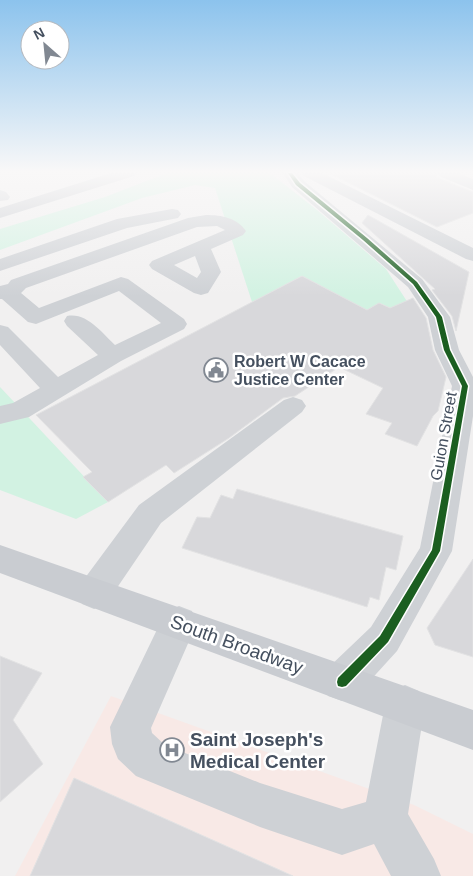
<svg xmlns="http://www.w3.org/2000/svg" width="473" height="876" font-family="Helvetica,sans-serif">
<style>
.medical{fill:#f8e9e6}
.green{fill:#d2f2e2}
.building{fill:#d8d8db;stroke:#e2e2e3}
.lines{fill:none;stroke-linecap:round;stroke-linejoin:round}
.minor{fill:#ced1d5;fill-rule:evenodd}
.major{fill:#c9ccd1;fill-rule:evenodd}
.cycleway-casing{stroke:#fff;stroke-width:3}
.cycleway{fill:#1b5e20;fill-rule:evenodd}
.labels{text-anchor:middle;stroke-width:5;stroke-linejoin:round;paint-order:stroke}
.poi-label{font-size:16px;font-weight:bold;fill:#45505f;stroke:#fff;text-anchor:start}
.street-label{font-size:16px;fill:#45505f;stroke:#fff}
.near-street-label{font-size:19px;fill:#45505f;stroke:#fff}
.near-poi-label{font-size:19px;font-weight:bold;fill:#45505f;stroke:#fff;text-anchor:start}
</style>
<rect width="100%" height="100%" fill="#f1f0f0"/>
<path class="medical" d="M 111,696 L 414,805 L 473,834 L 473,876 L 15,876 Z"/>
<g class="green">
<path d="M 167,173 L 270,173 L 317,210 L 386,269 L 421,323 L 380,303 L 367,310 L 302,276 L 252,302 L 215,188 L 195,185 L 142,198 L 0,250 L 0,229 L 105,197 Z"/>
<path d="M 0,387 L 108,502 L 76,519 L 0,490 Z"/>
</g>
<g class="building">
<path d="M 329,173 L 435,173 L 438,178 L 473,192 L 473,213 L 437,227 Z"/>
<path d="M 368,215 L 469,272 L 456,331 L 452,316 L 432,290 L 435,289 L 362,223 Z"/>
<path d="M 302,276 L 367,310 L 379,303 L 390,308 L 413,298 L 426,318 L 433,350 L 446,377 L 438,411 L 433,416 L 417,446 L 385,434 L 392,423 L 366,414 L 383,388 L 339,367 L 295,396 L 283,398 L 229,438 L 174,473 L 166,465 L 108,502 L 83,477 L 92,472 L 36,415 Z"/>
<path d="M 237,489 L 403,536 L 396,570 L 386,567 L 379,600 L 370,597 L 367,607 L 182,548 L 197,517 L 210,518 L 221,495 L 233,499 Z"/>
<path d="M 473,559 L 473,657 L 435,645 L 427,628 Z"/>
<path d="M 0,656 L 42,673 L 13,720 L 43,764 L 0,802 Z"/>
<path d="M 74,778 L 293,876 L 30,876 Z"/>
</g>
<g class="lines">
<g class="minor">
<path d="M 283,173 L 298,173 L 304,181 L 422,279 L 450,317 L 459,350 L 473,377 L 473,416 L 452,551 L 397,651 L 356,696 L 342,701 L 328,696 L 323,682 L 328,668 L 371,627 L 420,548 L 452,386 L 435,350 L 428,317 L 408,287 L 292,187 Z"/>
<path d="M 302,173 L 322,173 L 473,248 L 473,261 L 466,259 L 304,176 Z"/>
<path d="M 437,173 L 458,173 L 473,179 L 473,190 L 439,176 Z"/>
<path d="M 0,190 L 6,192 L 10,197 L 8,200 L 0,201 Z"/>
<path d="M 172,209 L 178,210 L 181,214 L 178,218 L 127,228 L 0,271 L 0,259 L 117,219 Z"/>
<path d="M 206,215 C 222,215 237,218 246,231 L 243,235 L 211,249 L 221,272 L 208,293 L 201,295 L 194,293 L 152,269 L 149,265 L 152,261 L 225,230 L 217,226 L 197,227 L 26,288 L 21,293 L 39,308 L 121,277 L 128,279 L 184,319 L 187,324 L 184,329 L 121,361 L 29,417 L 0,424 L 0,406 L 13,403 L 40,388 L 0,345 L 0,325 L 8,327 L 58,377 L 98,355 L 67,326 L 64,321 L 67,316 C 87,312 102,333 115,345 L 161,323 L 119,291 L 36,324 L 28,322 L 2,299 L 0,299 L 0,286 L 8,284 L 11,280 L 188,218 ZM 195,256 L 201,272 L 197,278 L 174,265 Z"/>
<path d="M 293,397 L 302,400 L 306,406 L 302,412 L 161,523 L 106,604 L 94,609 L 82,604 L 77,593 L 82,582 L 139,505 L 284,400 Z"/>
<path d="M 179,606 L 192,611 L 197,623 L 151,728 L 152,733 L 165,745 L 260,783 L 342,809 L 366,802 L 385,705 L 391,691 L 405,685 L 419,691 L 425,705 L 408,814 L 434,859 L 441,876 L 391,876 L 374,844 L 342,855 L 260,827 L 136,776 L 118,759 L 112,744 L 110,727 L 166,611 Z"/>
</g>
<g class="major">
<path d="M 111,173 L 136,173 L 134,176 L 0,218 L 0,208 Z"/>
<path d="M 0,545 L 473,710 L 473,750 L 0,573 Z"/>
</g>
<g class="cycleway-casing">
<path id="cycleway" d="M 288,173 L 292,173 L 300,183 L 367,238 L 417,282 L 442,317 L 450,350 L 468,386 L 440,551 L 388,642 L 346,686 L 342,687 L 338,686 L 337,682 L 338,678 L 380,636 L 432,550 L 462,386 L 444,350 L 436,317 L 413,284 L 363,240 L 296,185 Z"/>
</g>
<use href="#cycleway" class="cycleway"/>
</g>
<linearGradient id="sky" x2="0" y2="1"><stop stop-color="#8cc3ed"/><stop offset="0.58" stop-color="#f9f8f8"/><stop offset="1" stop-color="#f9f8f8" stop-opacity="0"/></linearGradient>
<rect width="473" height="296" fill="url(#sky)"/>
<defs>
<g id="civic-ring" transform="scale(1.25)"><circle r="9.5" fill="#fff" stroke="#818892" stroke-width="1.5"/><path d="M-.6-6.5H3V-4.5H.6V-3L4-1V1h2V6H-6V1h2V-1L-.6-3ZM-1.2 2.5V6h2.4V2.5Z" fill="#818892"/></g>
<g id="hospital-ring" transform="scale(1.25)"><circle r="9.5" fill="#fff" stroke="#818892" stroke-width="1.5"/><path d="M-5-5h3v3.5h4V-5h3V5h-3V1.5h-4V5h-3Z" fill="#818892"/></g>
</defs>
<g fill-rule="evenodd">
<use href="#civic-ring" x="216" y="370"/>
<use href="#hospital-ring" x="172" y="750"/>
</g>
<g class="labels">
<g class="poi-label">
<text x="234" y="367">Robert W Cacace<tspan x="234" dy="18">Justice Center</tspan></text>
</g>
<g class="street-label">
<text transform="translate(443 436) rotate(-80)" y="6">Guion Street</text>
</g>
<g class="near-street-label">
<text transform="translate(237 644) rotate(20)" y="7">South Broadway</text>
</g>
<g class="near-poi-label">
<text x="190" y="746">Saint Joseph's<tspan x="190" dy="22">Medical Center</tspan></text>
</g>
</g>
<g transform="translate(45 45) rotate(333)"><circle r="24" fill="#ffffff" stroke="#b5b9bf"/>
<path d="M0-4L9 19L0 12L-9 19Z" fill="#818892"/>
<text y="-8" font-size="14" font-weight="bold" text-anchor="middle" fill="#45505f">N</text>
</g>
</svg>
